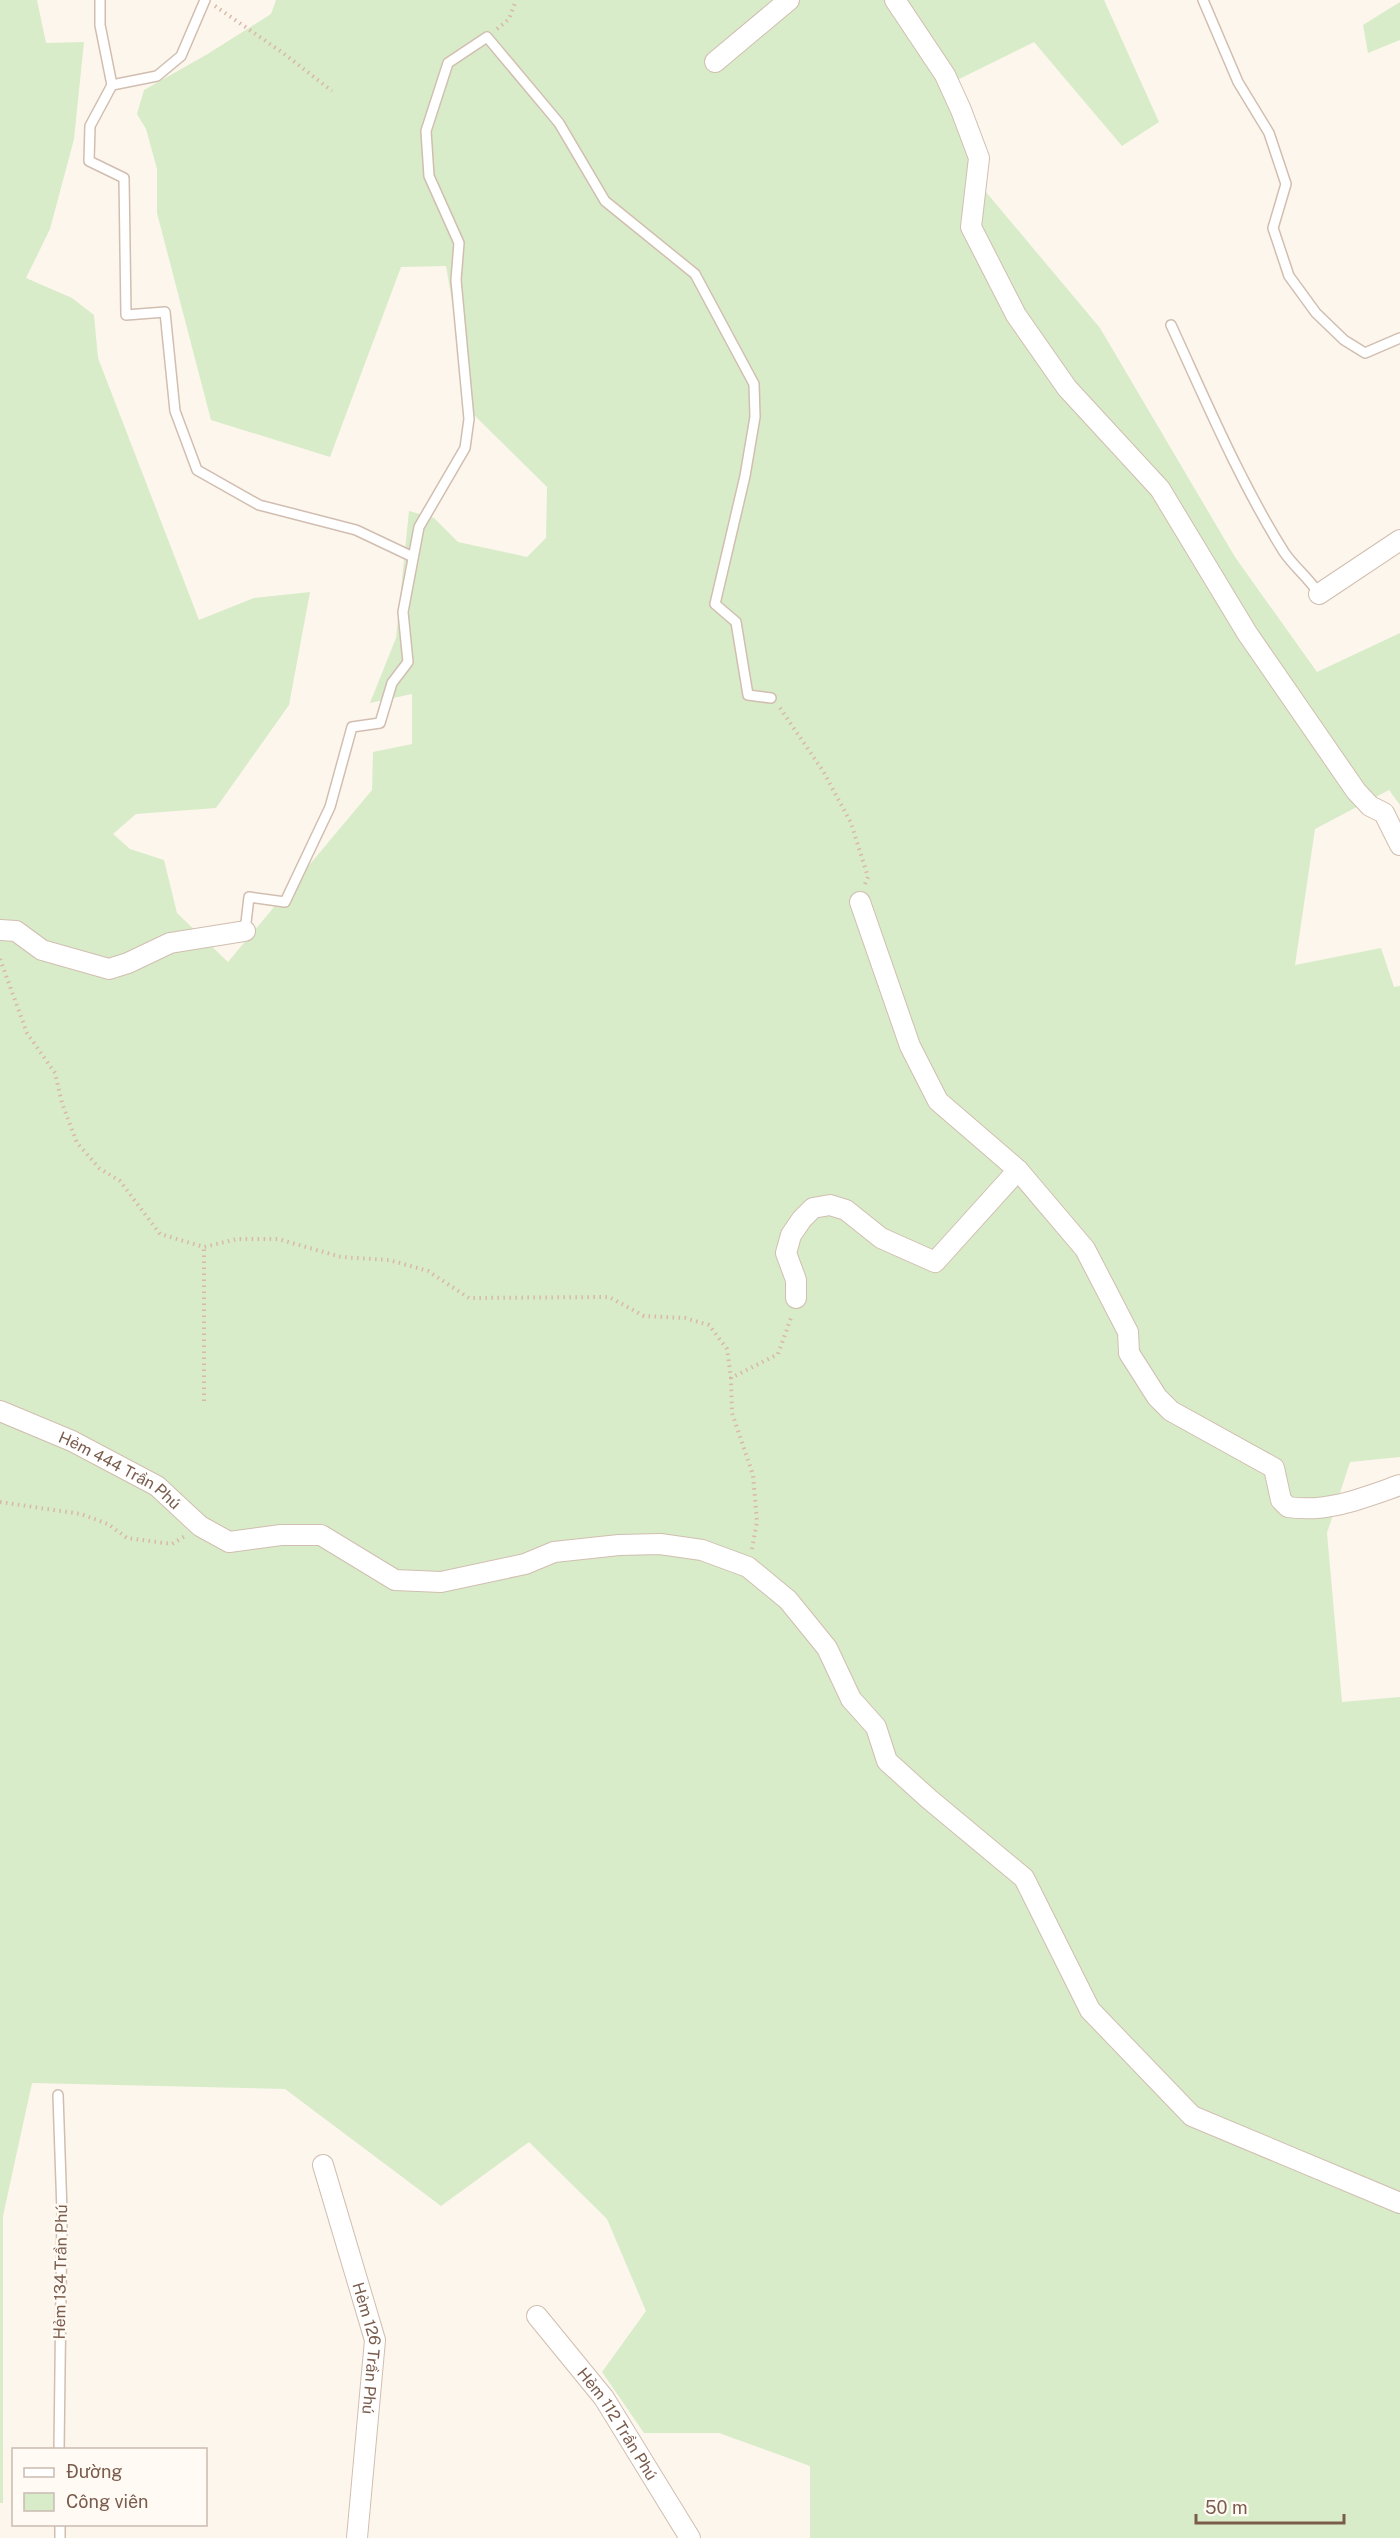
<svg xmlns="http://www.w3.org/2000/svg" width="1400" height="2538" font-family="'Public Sans',sans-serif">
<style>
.green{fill:#d8ecc9}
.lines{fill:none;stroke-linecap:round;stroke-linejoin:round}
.service-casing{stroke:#d1beb0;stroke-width:12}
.minor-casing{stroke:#d1beb0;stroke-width:22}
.path{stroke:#d9b8a5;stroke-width:4;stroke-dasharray:1.5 4.5;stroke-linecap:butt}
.service{stroke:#fff;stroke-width:9}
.minor{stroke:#fff;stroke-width:20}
.labels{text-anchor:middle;stroke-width:5;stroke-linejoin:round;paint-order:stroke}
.street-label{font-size:16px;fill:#7a5c4d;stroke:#fffaf3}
</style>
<rect width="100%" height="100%" fill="#fdf6ec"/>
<g class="green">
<path d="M 0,0 L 37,0 L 46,43 L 84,42 L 74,139 L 50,229 L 26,278 L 72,298 L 94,315 L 98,358 L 199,620 L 254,598 L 310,592 L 289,705 L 216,808 L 136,814 L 113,834 L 130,849 L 164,860 L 177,913 L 228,962 L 372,790 L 373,752 L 412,744 L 412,694 L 370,703 L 396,638 L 409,511 L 434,518 L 458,542 L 527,557 L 546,538 L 547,487 L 471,412 L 446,266 L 401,267 L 330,457 L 211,420 L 157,213 L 157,169 L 146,129 L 137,114 L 144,90 L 206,55 L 271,14 L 276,0 L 1104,0 L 1159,122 L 1122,146 L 1034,42 L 947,85 L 986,192 L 1100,328 L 1235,557 L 1317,672 L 1400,633 L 1400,805 L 1389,790 L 1315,829 L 1295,965 L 1381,948 L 1394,987 L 1400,986 L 1400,1457 L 1350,1462 L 1327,1533 L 1342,1702 L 1400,1697 L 1400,2538 L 810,2538 L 810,2466 L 719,2433 L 644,2433 L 602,2372 L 646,2311 L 607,2219 L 529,2142 L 441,2206 L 285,2089 L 32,2083 L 3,2216 L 3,2503 L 0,2503 Z"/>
<path d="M 1400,2 L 1400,40 L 1368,53 L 1363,25 Z"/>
</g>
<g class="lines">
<g class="service-casing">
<g id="service">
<path d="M 100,0 L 100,25 L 112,85 L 90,126 L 89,161 L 124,178 L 126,315 L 165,312 L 175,411 L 197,470 L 259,505 L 356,530 L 413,557"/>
<path d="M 1203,0 L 1238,82 L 1269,133 L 1286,184 L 1273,228 L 1289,276 L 1316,313 L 1344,340 L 1365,353 L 1400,338"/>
<path d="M 112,85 L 157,76 L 181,56 L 205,0"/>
<path d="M 1171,325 C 1206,401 1239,480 1284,552 C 1294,567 1309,578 1319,594"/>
<path d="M 245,931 L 249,897 L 285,902 L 330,807 L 352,727 L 380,723 L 392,683 L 408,662 L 403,612 L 419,527 L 465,448 L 469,419 L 456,280 L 459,243 L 429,176 L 426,131 L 448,63 L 487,37 L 559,123 L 605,201 L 695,274 L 754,384 L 755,417 L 745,476 L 715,604 L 736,622 L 748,695 L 771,698"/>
<path d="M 58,2095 L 62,2212 L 59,2450"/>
<path d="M 60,2538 L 60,2524"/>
</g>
</g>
<g class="minor-casing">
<g id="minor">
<path d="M 895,0 L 945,75 L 961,110 L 979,158 L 971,227 L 1016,315 L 1067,388 L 1160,489 L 1247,633 L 1356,791 L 1370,806 L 1384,813 L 1400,845"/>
<path d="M 715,62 L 789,0"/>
<path d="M 1319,594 L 1400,540"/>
<path d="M 860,902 L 910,1046 L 938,1101 L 1018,1170 L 1085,1249 L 1128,1332 L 1129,1353 L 1157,1397 L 1171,1411 L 1274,1468 L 1281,1500 L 1288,1507 C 1327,1513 1363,1498 1400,1485"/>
<path d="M 0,930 L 16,931 L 42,950 L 109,969 L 128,963 L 170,943 L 245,931"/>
<path d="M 796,1298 L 796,1280 L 786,1253 L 791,1235 L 802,1219 L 813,1208 L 830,1205 L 846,1210 L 881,1238 L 935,1262 L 1018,1170"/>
<path id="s1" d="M 0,1411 L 72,1441 L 157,1486 L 200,1526 L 229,1542 L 281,1535 L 321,1535 L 395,1580 L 441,1582 L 525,1564 L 554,1552 L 619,1545 L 660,1544 L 702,1550 L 748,1567 L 788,1600 L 827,1648 L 851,1699 L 876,1727 L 887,1761 L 929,1799 L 1024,1878 L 1090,2010 L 1192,2116 L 1400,2203"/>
<path id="s2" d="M 323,2165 L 375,2340 L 357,2538"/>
<path id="s3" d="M 537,2316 L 604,2398 L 690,2538"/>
</g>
</g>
<g class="path">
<path d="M 215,6 L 283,53 L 332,91"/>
<path d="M 497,29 L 509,19 L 516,0"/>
<path d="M 780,708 L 823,771 L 851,823 L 868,877 L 865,884"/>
<path d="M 0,959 L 27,1033 L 55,1073 L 62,1103 L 77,1143 L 99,1168 L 120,1181 L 160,1234 L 204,1247 L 237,1239 L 278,1239 L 341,1257 L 389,1260 L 428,1271 L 469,1298 L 609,1297 L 644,1316 L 685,1318 L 709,1325 L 727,1349 L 731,1378"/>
<path d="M 204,1401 L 204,1247"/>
<path d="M 0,1502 L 81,1514 L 108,1524 L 127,1538 L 172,1544 L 185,1536"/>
<path d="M 752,1549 L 757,1522 L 753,1475 L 732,1413 L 731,1378 L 778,1354 L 792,1315"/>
</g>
<use href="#service" class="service"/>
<use href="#minor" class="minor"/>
</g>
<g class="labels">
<g class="street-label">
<text dy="6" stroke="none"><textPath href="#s1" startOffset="134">Hẻm 444 Trần Phú</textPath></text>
<text transform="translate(60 2272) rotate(-89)" y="6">Hẻm 134 Trần Phú</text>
<text dy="6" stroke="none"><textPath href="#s2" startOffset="190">Hẻm 126 Trần Phú</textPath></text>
<text dy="6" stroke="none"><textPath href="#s3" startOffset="135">Hẻm 112 Trần Phú</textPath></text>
</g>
</g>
<rect x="12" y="2448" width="195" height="78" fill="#fffaf3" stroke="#cabbb1" stroke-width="1.5"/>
<rect x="24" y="2468" width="30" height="9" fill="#ffffff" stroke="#cabbb1" stroke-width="1.5"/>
<text x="66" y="2478" font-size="18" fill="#7a5c4d">Đường</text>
<rect x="24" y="2493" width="30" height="18" fill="#d8ecc9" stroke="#cabbb1" stroke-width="1.5"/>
<text x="66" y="2508" font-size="18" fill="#7a5c4d">Công viên</text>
<path d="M1196 2514v9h148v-9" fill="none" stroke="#7a5c4d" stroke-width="3"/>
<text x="1205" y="2514" font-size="18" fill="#7a5c4d" stroke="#fffaf3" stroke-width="4.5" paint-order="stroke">50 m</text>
</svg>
